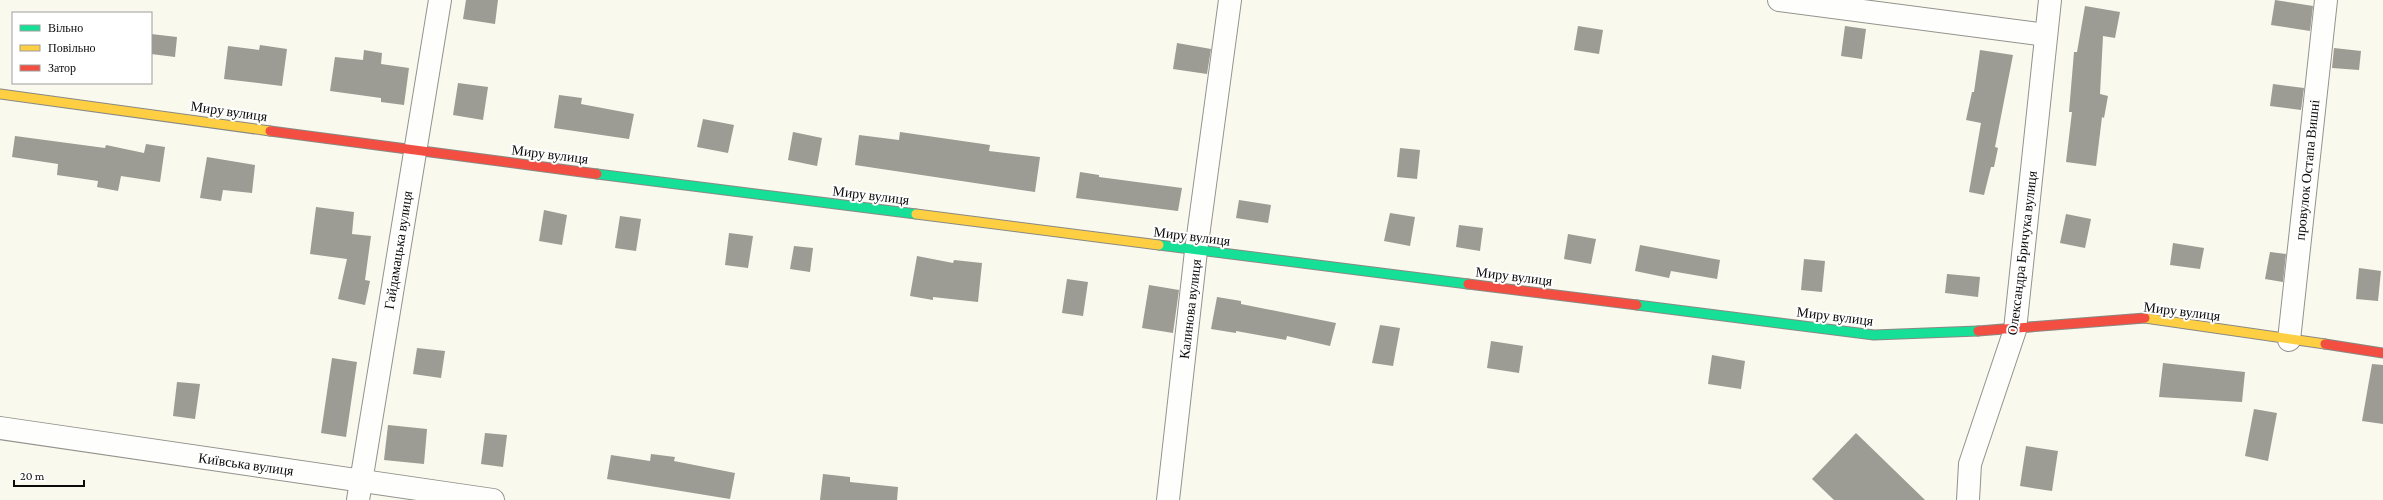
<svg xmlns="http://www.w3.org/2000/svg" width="2383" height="500" font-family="'Crimson Pro',serif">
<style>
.building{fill:#9c9b94}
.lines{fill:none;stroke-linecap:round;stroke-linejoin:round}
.street-casing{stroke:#93928d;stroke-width:24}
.fast-casing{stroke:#898984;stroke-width:11}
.slow-casing{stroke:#898984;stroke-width:11}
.jam-casing{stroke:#898984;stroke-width:11}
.street{stroke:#fefefc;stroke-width:22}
.fast{stroke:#16e098;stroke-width:9}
.slow{stroke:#ffcf43;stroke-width:9}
.jam{stroke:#f24e42;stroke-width:9}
.labels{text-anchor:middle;stroke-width:4;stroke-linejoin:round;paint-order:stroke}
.street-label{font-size:14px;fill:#0b0b0b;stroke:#fff}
</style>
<rect width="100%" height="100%" fill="#faf9ee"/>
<g class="building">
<path d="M 466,0 L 498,0 L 495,24 L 463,19 Z"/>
<path d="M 2275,0 L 2313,6 L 2310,31 L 2271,25 Z"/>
<path d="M 2085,6 L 2120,12 L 2115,38 L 2103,36 L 2100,94 L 2108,96 L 2104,118 L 2102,117 L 2096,166 L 2066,162 L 2072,112 L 2069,112 L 2074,52 L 2077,52 Z"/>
<path d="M 1578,26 L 1603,30 L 1599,54 L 1574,50 Z"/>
<path d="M 1845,26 L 1866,29 L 1862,59 L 1841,56 Z"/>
<path d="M 151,34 L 177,37 L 175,57 L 151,54 Z"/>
<path d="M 1177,43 L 1211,49 L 1207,74 L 1173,69 Z"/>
<path d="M 260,45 L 287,49 L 282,86 L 224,79 L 228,46 L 259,50 Z"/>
<path d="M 2334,48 L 2361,51 L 2359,70 L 2332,68 Z"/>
<path d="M 364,50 L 382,53 L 381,64 L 409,68 L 404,105 L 381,102 L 381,98 L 330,91 L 335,57 L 363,60 Z"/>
<path d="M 1980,50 L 2013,55 L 1995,147 L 1998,148 L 1994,167 L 1991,167 L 1984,195 L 1969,192 L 1981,123 L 1966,120 L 1972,92 L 1974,92 Z"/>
<path d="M 458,83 L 488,87 L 483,120 L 453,115 Z"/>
<path d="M 2273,84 L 2304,88 L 2301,110 L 2270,106 Z"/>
<path d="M 559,95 L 582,98 L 581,104 L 634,114 L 629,139 L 554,128 Z"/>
<path d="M 703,119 L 734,125 L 728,153 L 697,147 Z"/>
<path d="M 793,132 L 822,138 L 817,166 L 788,160 Z"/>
<path d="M 900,132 L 990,145 L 989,151 L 1040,157 L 1035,192 L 855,165 L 859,135 L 899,140 Z"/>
<path d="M 15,136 L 105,148 L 106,145 L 144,153 L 146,144 L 165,147 L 160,182 L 121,176 L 118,191 L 97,187 L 98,181 L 57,175 L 58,164 L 12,157 Z"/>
<path d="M 1400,148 L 1420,150 L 1417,179 L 1397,177 Z"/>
<path d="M 207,157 L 255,165 L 252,193 L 223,190 L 221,201 L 200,198 Z"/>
<path d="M 1080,172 L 1099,175 L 1099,177 L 1182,188 L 1178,211 L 1076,198 Z"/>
<path d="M 1239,200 L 1271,205 L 1268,223 L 1236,218 Z"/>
<path d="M 316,207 L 354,212 L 352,234 L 371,236 L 365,280 L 370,281 L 365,305 L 338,299 L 347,259 L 310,254 Z"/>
<path d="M 544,210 L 567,215 L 562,245 L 539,241 Z"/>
<path d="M 1390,213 L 1415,217 L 1410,246 L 1384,241 Z"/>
<path d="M 2066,214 L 2091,219 L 2085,248 L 2060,243 Z"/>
<path d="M 620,216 L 641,219 L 636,251 L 615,248 Z"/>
<path d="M 1459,225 L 1483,228 L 1480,251 L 1456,247 Z"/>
<path d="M 729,233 L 753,236 L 748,268 L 725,265 Z"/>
<path d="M 1568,234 L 1596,239 L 1591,264 L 1564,259 Z"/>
<path d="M 2173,243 L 2204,248 L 2200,269 L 2170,265 Z"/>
<path d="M 1640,245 L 1720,260 L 1717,279 L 1671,271 L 1669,278 L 1635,271 Z"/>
<path d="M 794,246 L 813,248 L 810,272 L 790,269 Z"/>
<path d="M 2270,252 L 2286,254 L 2283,282 L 2265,279 Z"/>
<path d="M 917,256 L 953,263 L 954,260 L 982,263 L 978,302 L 933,297 L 933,300 L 910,296 Z"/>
<path d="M 1804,259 L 1825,261 L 1822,292 L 1801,290 Z"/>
<path d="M 2359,268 L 2381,271 L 2378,301 L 2356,299 Z"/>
<path d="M 1947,274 L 1980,277 L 1978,297 L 1945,293 Z"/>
<path d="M 1067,279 L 1088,282 L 1083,316 L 1062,313 Z"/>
<path d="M 1149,285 L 1179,290 L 1173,333 L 1142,328 Z"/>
<path d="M 1217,297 L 1241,301 L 1241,304 L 1336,323 L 1330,346 L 1287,336 L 1286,340 L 1236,331 L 1236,333 L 1211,329 Z"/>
<path d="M 1380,325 L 1400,328 L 1393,366 L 1372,363 Z"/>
<path d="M 1491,341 L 1523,346 L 1519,373 L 1487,368 Z"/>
<path d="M 417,348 L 445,351 L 441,378 L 413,374 Z"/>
<path d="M 1712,355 L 1745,361 L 1741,389 L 1708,384 Z"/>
<path d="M 332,358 L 357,362 L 346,437 L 321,433 Z"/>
<path d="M 2163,363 L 2245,372 L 2242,402 L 2159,397 Z"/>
<path d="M 2372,364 L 2383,365 L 2383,424 L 2362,421 Z"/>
<path d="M 177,382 L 200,384 L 195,419 L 173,416 Z"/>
<path d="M 2254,409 L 2277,413 L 2268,461 L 2245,456 Z"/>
<path d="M 388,425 L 427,429 L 424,464 L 384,460 Z"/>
<path d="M 485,433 L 507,435 L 503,467 L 481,464 Z"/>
<path d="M 1856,433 L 1925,500 L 1834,500 L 1812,479 Z"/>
<path d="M 2026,446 L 2058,451 L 2052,491 L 2020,486 Z"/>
<path d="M 651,454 L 675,457 L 674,461 L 735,473 L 730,499 L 607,479 L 611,455 L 650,461 Z"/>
<path d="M 823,474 L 850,477 L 850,482 L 898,487 L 897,500 L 820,500 Z"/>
</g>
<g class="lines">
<g class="street-casing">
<g id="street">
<path d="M 1779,0 L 2046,35"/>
<path d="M 2289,340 L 2326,0"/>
<path d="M 0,428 L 493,500"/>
<path d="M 358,500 L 440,0"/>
<path d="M 1168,500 L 1196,251 L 1230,0"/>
<path d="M 1968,500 L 1970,464 L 2015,330 L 2050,0"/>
</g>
</g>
<g class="fast-casing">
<g id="fast">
<path d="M 597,174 L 916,214"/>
<path d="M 1159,245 L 1468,284"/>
<path d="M 1637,305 L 1874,335 L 1978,331"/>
</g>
</g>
<g class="slow-casing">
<g id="slow">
<path d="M 0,94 L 270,131"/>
<path d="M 916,214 L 1159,245"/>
<path d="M 2145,318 L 2325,344"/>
</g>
</g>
<g class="jam-casing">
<g id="jam">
<path d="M 270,131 L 597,174"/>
<path d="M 1468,284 L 1637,305"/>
<path d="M 1978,331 L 2145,318"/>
<path d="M 2325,344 L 2383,353"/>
</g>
</g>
<use href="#street" class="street"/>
<use href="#fast" class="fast"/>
<use href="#slow" class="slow"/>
<use href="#jam" class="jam"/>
</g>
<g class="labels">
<g class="street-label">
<text transform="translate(229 111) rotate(8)" y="5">Миру вулиця</text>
<text transform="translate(550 154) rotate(7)" y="5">Миру вулиця</text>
<text transform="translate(2307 170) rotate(-84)" y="5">провулок Остапа Вишні</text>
<text transform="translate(871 195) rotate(7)" y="5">Миру вулиця</text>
<text transform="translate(1192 236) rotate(7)" y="5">Миру вулиця</text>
<text transform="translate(398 250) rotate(-81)" y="5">Гайдамацька вулиця</text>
<text transform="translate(2022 253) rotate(-83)" y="5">Олександра Бричука вулиця</text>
<text transform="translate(1514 276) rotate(7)" y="5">Миру вулиця</text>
<text transform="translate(1190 309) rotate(-83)" y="5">Калинова вулиця</text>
<text transform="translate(2182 311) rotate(7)" y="5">Миру вулиця</text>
<text transform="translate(1835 316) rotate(7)" y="5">Миру вулиця</text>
<text transform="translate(246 464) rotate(8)" y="5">Київська вулиця</text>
</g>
</g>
<rect x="12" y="12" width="140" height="72" fill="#ffffff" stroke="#9d9d9d"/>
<rect x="20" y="25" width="20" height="6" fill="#16e098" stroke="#9d9d9d"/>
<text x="48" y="32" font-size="12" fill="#0b0b0b">Вільно</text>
<rect x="20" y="45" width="20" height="6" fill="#ffcf43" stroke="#9d9d9d"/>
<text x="48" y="52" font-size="12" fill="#0b0b0b">Повільно</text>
<rect x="20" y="65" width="20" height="6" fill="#f24e42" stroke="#9d9d9d"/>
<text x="48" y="72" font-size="12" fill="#0b0b0b">Затор</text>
<path d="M14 480v6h70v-6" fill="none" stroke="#0b0b0b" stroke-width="2"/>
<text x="20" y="480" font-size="12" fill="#0b0b0b" stroke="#ffffff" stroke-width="3" paint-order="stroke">20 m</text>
</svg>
